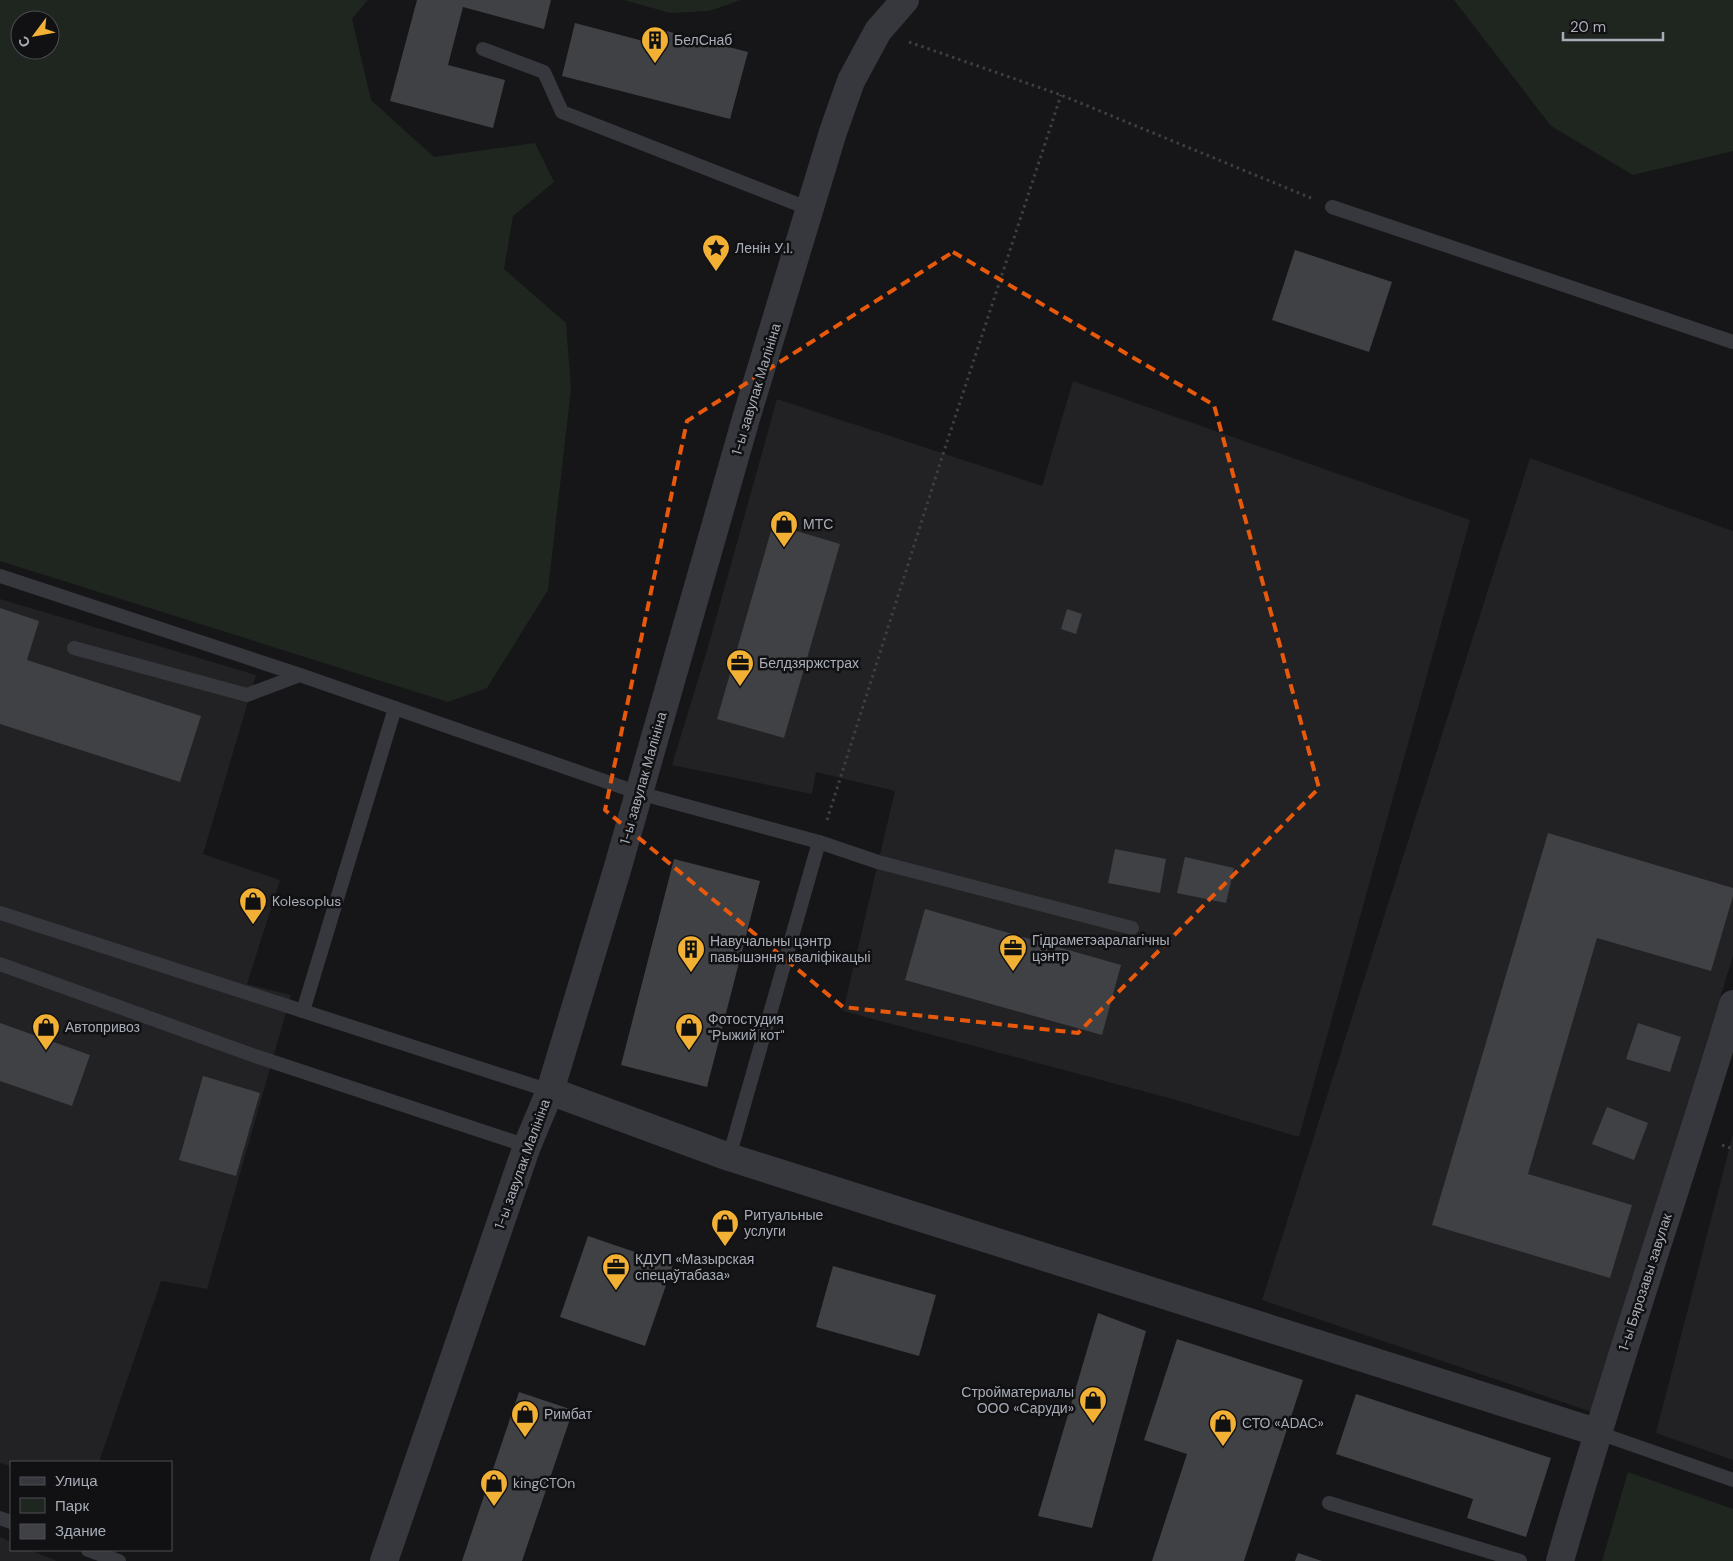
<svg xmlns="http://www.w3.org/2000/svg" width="1733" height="1561" font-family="'DM Sans',sans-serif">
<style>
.built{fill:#222225}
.green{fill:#1e261f;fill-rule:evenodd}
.building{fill:#404145}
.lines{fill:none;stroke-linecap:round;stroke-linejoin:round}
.path{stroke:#3d3f44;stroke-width:3;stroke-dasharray:2.5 4;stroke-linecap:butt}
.service{stroke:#37383d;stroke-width:14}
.minor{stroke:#37383d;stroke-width:28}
.tertiary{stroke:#37383d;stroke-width:28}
.marked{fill:none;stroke:#e8590c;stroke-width:4;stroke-dasharray:10 6;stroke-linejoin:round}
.labels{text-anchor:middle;stroke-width:5;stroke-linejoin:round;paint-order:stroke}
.poi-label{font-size:14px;fill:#a8adb8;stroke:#111113;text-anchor:start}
.street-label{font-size:14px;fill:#a8adb8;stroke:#111113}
</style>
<rect width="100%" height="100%" fill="#161618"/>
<g class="built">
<path d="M 1073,381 L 1470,520 L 1299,1137 L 1176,1100 L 843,1011 L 895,791 L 816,772 L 812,794 L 672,765 L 708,647 L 777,399 L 1042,486 Z"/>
<path d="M 1530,458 L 1733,531 L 1733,956 L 1592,1412 L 1262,1300 Z"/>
<path d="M 0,599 L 256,675 L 203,854 L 280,880 L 247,984 L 291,995 L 207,1289 L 161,1281 L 99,1462 L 11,1462 L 11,1466 L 0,1463 Z"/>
<path d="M 1733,1134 L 1733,1460 L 1656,1433 Z"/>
<path d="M 0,1537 L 11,1542 L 11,1550 L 30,1550 L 57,1561 L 0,1561 Z"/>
</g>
<g class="green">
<path d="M 0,0 L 368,0 L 352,19 L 371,100 L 434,157 L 535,143 L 554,182 L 513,216 L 504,269 L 566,323 L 571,389 L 548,590 L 487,688 L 448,702 L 0,561 ZM 20,20 L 50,20 L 50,50 L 20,50 Z"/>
<path d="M 624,0 L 741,0 L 709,11 L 670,13 Z"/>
<path d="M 1454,0 L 1733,0 L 1733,151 L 1633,175 L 1551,126 Z"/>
<path d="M 1628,1472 L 1733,1509 L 1733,1561 L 1602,1561 Z"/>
</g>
<g class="building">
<path d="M 417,0 L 551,0 L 544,29 L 463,7 L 448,65 L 505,80 L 493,128 L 390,101 Z"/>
<path d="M 575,23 L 647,42 L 651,27 L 748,52 L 730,119 L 562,76 Z"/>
<path d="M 1295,250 L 1392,282 L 1369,352 L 1272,320 Z"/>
<path d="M 773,524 L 840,544 L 784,738 L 717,719 Z"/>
<path d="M 0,608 L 39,621 L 27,660 L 201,716 L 180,782 L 0,724 Z"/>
<path d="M 1067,609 L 1082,614 L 1076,634 L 1061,629 Z"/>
<path d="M 1548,833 L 1733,888 L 1733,896 L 1711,971 L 1597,938 L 1528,1174 L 1632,1205 L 1610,1278 L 1432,1225 Z"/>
<path d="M 1115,849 L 1166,859 L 1160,893 L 1108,883 Z"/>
<path d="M 1185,857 L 1234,868 L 1226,903 L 1177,893 Z"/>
<path d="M 674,859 L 760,881 L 707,1087 L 621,1065 Z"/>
<path d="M 925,909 L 1121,965 L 1102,1035 L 905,980 Z"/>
<path d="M 0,1023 L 90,1055 L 72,1106 L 0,1081 Z"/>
<path d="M 1638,1023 L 1681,1037 L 1670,1072 L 1626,1059 Z"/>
<path d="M 203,1076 L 260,1093 L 236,1176 L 179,1160 Z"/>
<path d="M 1607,1107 L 1648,1123 L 1634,1160 L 1592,1144 Z"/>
<path d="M 588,1236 L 673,1265 L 645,1346 L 560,1317 Z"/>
<path d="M 833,1266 L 936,1295 L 919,1356 L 816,1327 Z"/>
<path d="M 1098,1313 L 1146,1331 L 1092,1528 L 1038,1516 Z"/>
<path d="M 1177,1339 L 1303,1380 L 1244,1561 L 1152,1561 L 1187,1454 L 1144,1440 Z"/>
<path d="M 519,1392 L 573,1410 L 522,1561 L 462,1561 Z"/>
<path d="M 1356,1394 L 1551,1458 L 1526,1537 L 1467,1518 L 1473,1499 L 1336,1454 Z"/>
<path d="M 1298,1553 L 1322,1561 L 1295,1561 Z"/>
</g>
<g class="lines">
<g class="path">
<path d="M 909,42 L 1061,95 L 1311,198"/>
<path d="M 827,820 L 943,454 L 1061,95"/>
<path d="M 1722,1145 L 1733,1149"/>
</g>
<g class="service">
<path d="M 483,49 L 544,72 L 562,112 L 810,209"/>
<path d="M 1332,207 L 1733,342"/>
<path d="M 0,576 L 300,675 L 639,793 L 819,842 L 729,1157"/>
<path d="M 74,648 L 247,695 L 300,675"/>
<path d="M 819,842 L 878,862 L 1132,928"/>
<path d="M 0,913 L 550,1091"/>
<path d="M 0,964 L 255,1056 L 527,1146"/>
<path d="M 303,1011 L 395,708"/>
<path d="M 1596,1432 L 1733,1480"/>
<path d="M 1329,1503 L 1520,1561"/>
<path d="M 0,1518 L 11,1522"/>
<path d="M 88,1550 L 119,1561"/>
</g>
<g class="minor">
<path d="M 550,1091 L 729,1157 L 1596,1432"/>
<path d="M 1560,1561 C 1613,1374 1677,1190 1733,1004"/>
</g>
<path class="tertiary" d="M 384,1561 L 527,1146 L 550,1091 L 617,870 L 747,415 L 833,132 L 851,81 L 878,31 L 905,0"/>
</g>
<path class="marked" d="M 953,252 L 1214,405 L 1319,788 L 1078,1033 L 843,1007 L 605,810 L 687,421 Z"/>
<defs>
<g id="building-pin" transform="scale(1.4375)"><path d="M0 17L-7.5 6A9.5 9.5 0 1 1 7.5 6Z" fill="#f2b134" stroke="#111113"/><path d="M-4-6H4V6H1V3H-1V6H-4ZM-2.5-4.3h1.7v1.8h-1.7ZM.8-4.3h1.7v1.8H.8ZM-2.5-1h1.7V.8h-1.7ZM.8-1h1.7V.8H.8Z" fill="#111"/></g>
<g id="sight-pin" transform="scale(1.4375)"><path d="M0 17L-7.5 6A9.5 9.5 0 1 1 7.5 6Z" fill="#f2b134" stroke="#111113"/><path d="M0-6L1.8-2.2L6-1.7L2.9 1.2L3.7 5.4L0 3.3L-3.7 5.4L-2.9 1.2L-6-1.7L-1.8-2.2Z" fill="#111"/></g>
<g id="shop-pin" transform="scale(1.4375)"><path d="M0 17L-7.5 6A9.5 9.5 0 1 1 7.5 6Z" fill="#f2b134" stroke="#111113"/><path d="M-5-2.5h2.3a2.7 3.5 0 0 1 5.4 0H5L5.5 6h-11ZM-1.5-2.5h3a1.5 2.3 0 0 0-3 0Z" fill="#111"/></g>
<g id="office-pin" transform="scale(1.4375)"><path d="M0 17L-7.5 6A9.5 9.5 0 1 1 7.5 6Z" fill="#f2b134" stroke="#111113"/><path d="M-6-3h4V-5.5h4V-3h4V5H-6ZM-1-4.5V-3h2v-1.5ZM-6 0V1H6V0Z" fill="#111"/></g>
</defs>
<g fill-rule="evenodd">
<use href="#building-pin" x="655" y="40"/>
<use href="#sight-pin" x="716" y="248"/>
<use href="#shop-pin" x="784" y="524"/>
<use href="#office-pin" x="740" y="663"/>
<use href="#shop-pin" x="253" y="901"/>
<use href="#office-pin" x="1013" y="948"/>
<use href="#building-pin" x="691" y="949"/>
<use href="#shop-pin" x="46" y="1027"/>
<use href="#shop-pin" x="689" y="1027"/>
<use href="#shop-pin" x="725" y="1223"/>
<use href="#office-pin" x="616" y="1267"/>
<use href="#shop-pin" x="1093" y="1400"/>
<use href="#shop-pin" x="525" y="1414"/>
<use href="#shop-pin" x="1223" y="1423"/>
<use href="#shop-pin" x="494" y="1483"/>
</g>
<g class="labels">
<g class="poi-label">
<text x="674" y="45">БелСнаб</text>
<text x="735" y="253">Ленін У.І.</text>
<text x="803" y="529">МТС</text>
<text x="759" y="668">Белдзяржстрах</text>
<text x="272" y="906">Kolesoplus</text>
<text x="1032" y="945">Гідраметэаралагічны<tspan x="1032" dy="16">цэнтр</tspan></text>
<text x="710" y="946">Навучальны цэнтр<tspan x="710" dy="16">павышэння кваліфікацыі</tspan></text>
<text x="708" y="1024">Фотостудия<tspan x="708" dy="16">"Рыжий кот"</tspan></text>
<text x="65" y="1032">Автопривоз</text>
<text x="744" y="1220">Ритуальные<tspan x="744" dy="16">услуги</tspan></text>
<text x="635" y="1264">КДУП «Мазырская<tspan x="635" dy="16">спецаўтабаза»</tspan></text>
<text x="1074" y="1397" text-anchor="end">Стройматериалы<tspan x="1074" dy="16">ООО «Саруди»</tspan></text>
<text x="544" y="1419">Римбат</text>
<text x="1242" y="1428">СТО «ADAC»</text>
<text x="513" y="1488">kingCTOn</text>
</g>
<g class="street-label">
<text transform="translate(756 389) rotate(-73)" y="5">1-ы завулак Малініна</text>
<text transform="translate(643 778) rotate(-74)" y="5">1-ы завулак Малініна</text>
<text transform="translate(522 1164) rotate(-70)" y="5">1-ы завулак Малініна</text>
<text transform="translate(1645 1282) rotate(-72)" y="5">1-ы Бярозавы завулак</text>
</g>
</g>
<rect x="10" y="1461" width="162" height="90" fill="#111113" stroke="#4d4f55"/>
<rect x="20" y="1477" width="25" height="8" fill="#37383d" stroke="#4d4f55"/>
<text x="55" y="1486" font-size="15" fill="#a8adb8">Улица</text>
<rect x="20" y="1498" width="25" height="15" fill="#1e261f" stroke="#4d4f55"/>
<text x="55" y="1511" font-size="15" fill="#a8adb8">Парк</text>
<rect x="20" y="1524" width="25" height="15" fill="#404145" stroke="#4d4f55"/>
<text x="55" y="1536" font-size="15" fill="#a8adb8">Здание</text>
<g transform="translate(35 35) rotate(238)"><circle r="24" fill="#111113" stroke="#4d4f55"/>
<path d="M0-4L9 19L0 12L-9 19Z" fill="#f2b134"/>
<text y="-8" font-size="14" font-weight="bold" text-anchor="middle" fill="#a8adb8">С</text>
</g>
<path d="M1563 32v8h100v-8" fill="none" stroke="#a8adb8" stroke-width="2.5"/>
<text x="1570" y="32" font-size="15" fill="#a8adb8" stroke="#111113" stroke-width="4" paint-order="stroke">20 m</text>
</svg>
